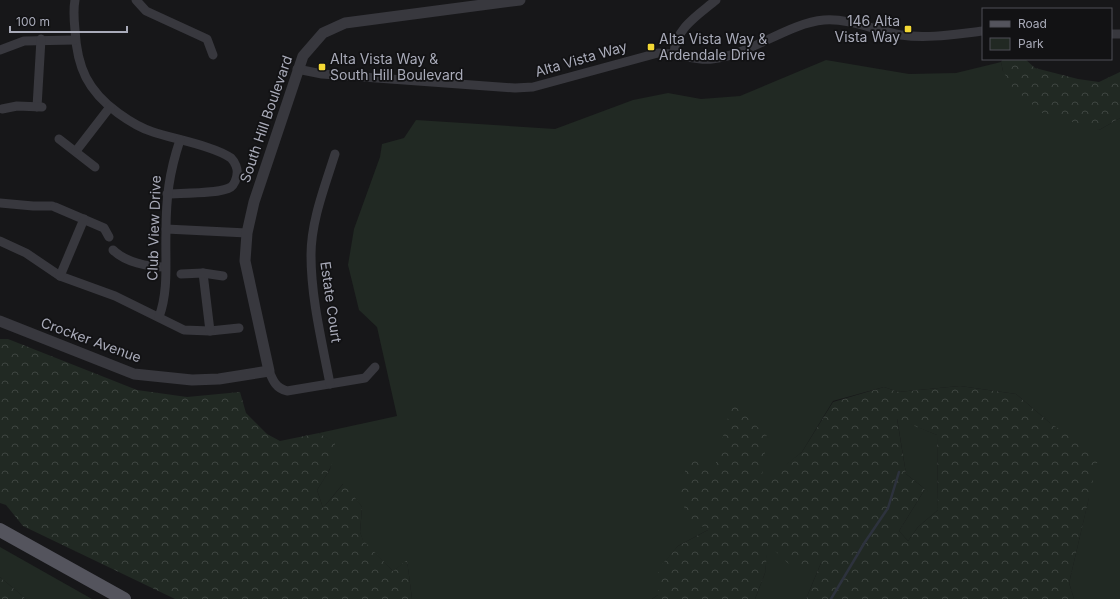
<svg xmlns="http://www.w3.org/2000/svg" width="1120" height="599" font-family="Inter,sans-serif">
<style>
.green{fill:#212923}
.forest{fill:url(#forest-crowns);fill-rule:evenodd}
.lines{fill:none;stroke-linecap:round;stroke-linejoin:round}
.stream{stroke:#2d323d;stroke-width:2.5}
.minor{stroke:#38383e;stroke-width:9}
.tertiary{stroke:#38383e;stroke-width:11}
.primary{stroke:#54545d;stroke-width:14}
.poi-dot{fill:#f3d834;stroke:#121214;stroke-width:1.5}
.labels{text-anchor:middle;stroke-width:3.5;stroke-linejoin:round;paint-order:stroke}
.poi-label{font-size:14px;fill:#a9abb9;stroke:#121214;text-anchor:start}
.street-label{font-size:14px;fill:#a9abb9;stroke:#121214}
</style>
<defs>
<pattern id="forest-crowns" width="20" height="18" patternUnits="userSpaceOnUse"><rect width="20" height="18" fill="#212923"/><path d="M2 6a3 3 0 1 1 6 0M12 15a3 3 0 1 1 6 0" fill="none" stroke="#3e4541"/></pattern>
</defs>
<rect width="100%" height="100%" fill="#171719"/>
<g class="green">
<path d="M 826,60 L 909,74 L 956,73 L 1001,62 L 1003,71 L 1099,130 L 1120,118 L 1120,599 L 1074,599 L 1069,583 L 1089,497 L 1050,423 L 1016,394 L 960,386 L 898,392 L 884,387 L 833,401 L 802,452 L 708,530 L 678,546 L 659,569 L 658,595 L 652,599 L 412,599 L 407,561 L 393,571 L 363,541 L 360,532 L 362,507 L 343,484 L 323,508 L 317,490 L 330,469 L 334,443 L 319,433 L 397,416 L 377,327 L 359,310 L 348,265 L 354,229 L 380,157 L 382,144 L 404,138 L 416,120 L 555,129 L 633,100 L 668,93 L 701,99 L 740,96 Z"/>
<path d="M 897,418 L 937,435 L 938,510 L 918,527 L 908,541 L 899,531 L 925,489 L 906,474 Z"/>
<path d="M 767,543 L 821,563 L 806,599 L 755,599 L 765,573 Z"/>
<path d="M 0,547 L 92,599 L 26,599 L 0,577 Z"/>
</g>
<g class="forest">
<path d="M 1003,59 L 1025,59 L 1035,68 L 1078,79 L 1099,82 L 1120,72 L 1120,118 L 1099,130 L 1042,113 L 1012,87 L 1003,71 L 1001,62 Z"/>
<path d="M 0,339 L 8,339 L 137,390 L 187,397 L 240,392 L 246,413 L 267,434 L 280,441 L 319,433 L 335,443 C 335,464 328,473 317,490 L 323,508 L 344,483 L 362,507 L 360,532 L 363,540 L 393,571 L 407,560 L 412,599 L 175,599 L 23,526 L 6,505 L 0,503 Z"/>
<path d="M 960,386 L 1016,394 L 1050,423 L 1099,455 L 1069,583 L 1074,599 L 806,599 L 821,563 L 793,568 L 768,544 L 765,573 L 755,599 L 652,599 L 658,595 L 658,569 L 678,546 L 708,530 L 686,516 L 681,491 L 688,457 L 714,470 L 732,403 L 767,436 L 761,484 L 802,452 L 833,402 L 884,387 L 898,392 ZM 897,419 L 937,435 L 938,510 L 918,527 L 908,541 L 899,531 L 925,489 L 906,474 Z"/>
<path d="M 0,577 L 26,599 L 0,599 Z"/>
</g>
<g class="lines">
<path class="stream" d="M 831,599 L 865,542 L 888,508 L 899,472"/>
<g class="minor">
<path d="M 75,0 C 73,10 74,20 75,30 C 77,68 88,91 118,113 C 129,121 140,128 153,132 C 174,139 214,146 231,158 C 235,162 238,169 237,174 C 237,178 234,185 231,187 C 221,194 181,193 167,194"/>
<path d="M 136,0 L 146,11 L 207,39 L 213,55"/>
<path d="M 1111,34 L 1120,34"/>
<path d="M 0,50 L 24,41 L 75,40"/>
<path d="M 674,53 C 676,28 698,15 716,0"/>
<path d="M 297,69 L 322,74 L 515,88 L 533,87 L 658,53 C 676,53 696,61 712,59 C 748,56 788,23 824,20 C 850,18 876,31 901,35 C 928,39 956,34 983,31"/>
<path d="M 37,107 L 41,39"/>
<path d="M 2,109 L 17,106 L 42,107"/>
<path d="M 59,139 L 95,167"/>
<path d="M 76,151 L 110,107"/>
<path d="M 0,203 L 33,206 L 52,206"/>
<path d="M 55,207 L 104,228 L 109,237"/>
<path d="M 166,229 L 247,233"/>
<path d="M 0,241 L 26,253 L 60,276 L 115,296 L 184,330 L 210,331 L 239,328"/>
<path d="M 113,250 C 125,262 148,267 165,267"/>
<path d="M 203,273 L 210,331"/>
<path d="M 181,274 L 203,273 L 223,276"/>
<path d="M 60,276 L 84,219"/>
<path d="M 159,317 C 169,290 165,260 166,232 C 166,198 169,173 180,140"/>
<path d="M 269,371 C 273,381 276,388 287,391 L 365,378 L 375,367"/>
<path d="M 330,384 C 322,342 311,298 311,255 C 311,221 325,186 335,154"/>
</g>
<path class="tertiary" d="M 0,321 L 134,374 L 192,380 L 219,379 L 269,371 L 245,261 L 247,233 L 254,202 L 303,56 L 323,33 L 345,23 L 520,0"/>
<path class="primary" d="M 0,530 L 124,599"/>
</g>
<g class="poi-dot">
<rect x="904" y="25" width="8" height="8" rx="2"/>
<rect x="647" y="43" width="8" height="8" rx="2"/>
<rect x="318" y="63" width="8" height="8" rx="2"/>
</g>
<g class="labels">
<g class="poi-label">
<text x="900" y="26" text-anchor="end">146 Alta<tspan x="900" dy="16">Vista Way</tspan></text>
<text x="659" y="44">Alta Vista Way &amp;<tspan x="659" dy="16">Ardendale Drive</tspan></text>
<text x="330" y="64">Alta Vista Way &amp;<tspan x="330" dy="16">South Hill Boulevard</tspan></text>
</g>
<g class="street-label">
<text transform="translate(581 59) rotate(-16)" y="5">Alta Vista Way</text>
<text transform="translate(266 119) rotate(-71)" y="5">South Hill Boulevard</text>
<text transform="translate(154 228) rotate(-88)" y="5">Club View Drive</text>
<text transform="translate(331 302) rotate(82)" y="5">Estate Court</text>
<text transform="translate(91 340) rotate(20)" y="5">Crocker Avenue</text>
</g>
</g>
<rect x="982" y="8" width="130" height="52" fill="#121214" stroke="#4e4f56"/>
<rect x="990" y="21" width="20" height="6" fill="#54545d" stroke="#4e4f56"/>
<text x="1018" y="28" font-size="12" fill="#a9abb9">Road</text>
<rect x="990" y="38" width="20" height="12" fill="#212923" stroke="#4e4f56"/>
<text x="1018" y="48" font-size="12" fill="#a9abb9">Park</text>
<path d="M10 26v6h117v-6" fill="none" stroke="#a9abb9" stroke-width="2"/>
<text x="16" y="26" font-size="12" fill="#a9abb9" stroke="#121214" stroke-width="3" paint-order="stroke">100 m</text>
</svg>
